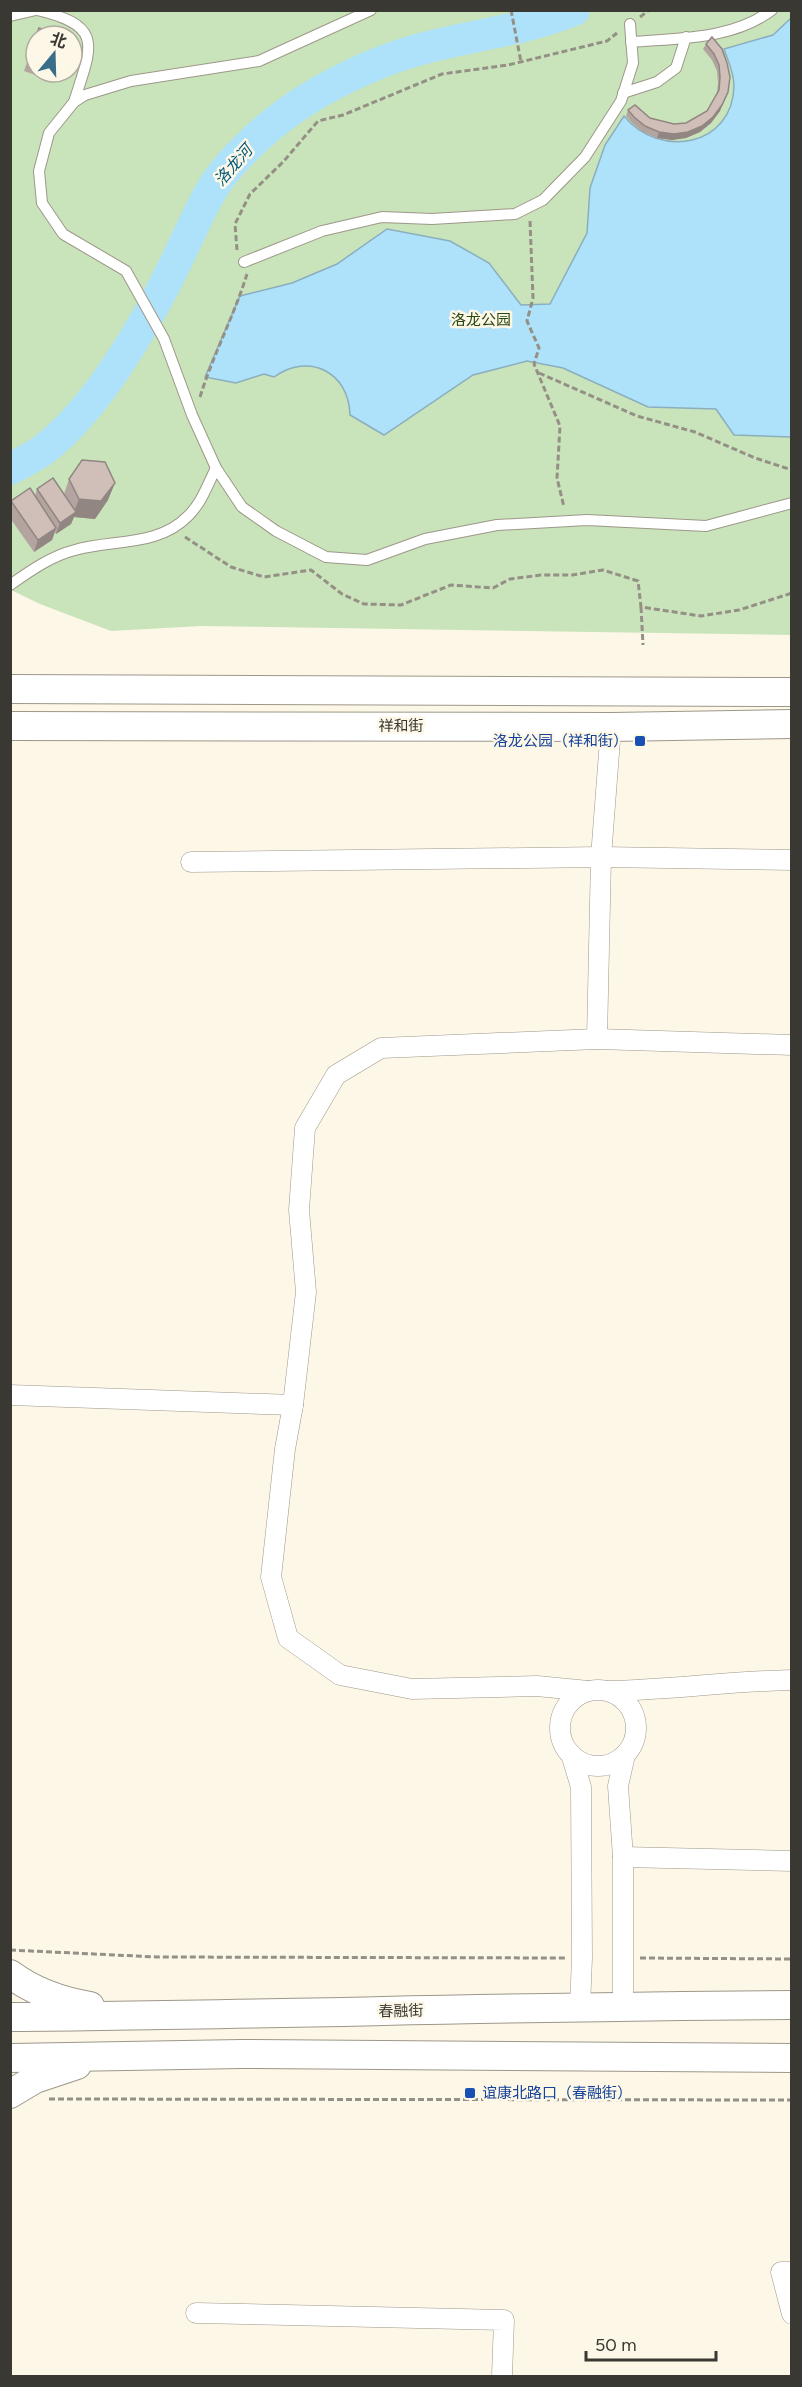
<svg xmlns="http://www.w3.org/2000/svg" width="802" height="2387" font-family="Figtree,'Noto Sans SC',sans-serif">
<style>
.green{fill:#c9e4ba;fill-rule:evenodd}
.water{fill:#aee1fa;stroke:#8baebe;stroke-width:1.5}
.lines{fill:none;stroke-linecap:round;stroke-linejoin:round}
.river{stroke:#aee1fa;stroke-width:32}
.service-casing{stroke:#9d9789;stroke-width:12}
.minor-casing{stroke:#9d9789;stroke-width:21}
.secondary-casing{stroke:#9d9789;stroke-width:30}
.path{stroke:#949086;stroke-width:3;stroke-dasharray:6 3;stroke-linecap:butt}
.service{stroke:#fff;stroke-width:10}
.minor{stroke:#fff;stroke-width:20}
.secondary{stroke:#fff;stroke-width:28}
.wall{fill:#b3a49f}
.shaded-wall{fill:#928682}
.building{fill:#d0bfb9;stroke:#928682;stroke-width:1.5}
.transit-dot{fill:#1a4fb4;stroke:#fdf7e7;stroke-width:2}
.labels{text-anchor:middle;stroke-width:5;stroke-linejoin:round;paint-order:stroke}
.park-label{font-size:15px;fill:#294712;stroke:#fdf7e7}
.street-label{font-size:15px;fill:#3a3832;stroke:#fdf7e7}
.transit-label{font-size:15px;fill:#164399;stroke:#fdf7e7;text-anchor:end}
.water-label{font-size:16px;font-style:italic;fill:#005a78;stroke:#fdf7e7}
</style>
<rect width="100%" height="100%" fill="#fdf7e7"/>
<path class="green" d="M 10,11 L 791,11 L 791,635 L 201,626 L 111,631 L 40,604 L 11,590 ZM 36,36 L 72,36 L 72,72 L 36,72 Z"/>
<path class="water" d="M 791,18 L 791,437 L 734,435 L 716,409 L 648,407 L 563,368 L 527,361 L 473,375 L 384,435 L 350,415 C 349,372 309,352 274,377 L 264,374 L 236,383 L 205,377 L 240,296 L 292,283 L 337,264 L 387,229 L 450,241 L 489,263 L 521,305 L 550,304 L 587,233 L 590,188 L 605,145 L 624,116 C 660,160 733,146 734,86 C 734,73 728,61 724,49 L 773,35 Z"/>
<g class="lines">
<path class="river" d="M 10,469 C 21,463 32,458 42,451 C 92,413 136,340 165,284 C 181,254 194,221 211,191 C 225,167 248,145 269,127 C 309,93 369,63 421,49 C 472,35 525,30 574,10"/>
<g class="service-casing">
<g id="service">
<path d="M 37,10 C 106,26 91,47 74,102"/>
<path d="M 371,10 L 259,61 L 131,81 L 85,95 L 74,102 L 49,133 L 39,171 L 42,203 L 63,234 L 126,271 L 164,339 L 192,415 L 216,468 L 242,507 L 276,531 L 326,557 L 367,560 L 425,539 L 497,525 L 587,520 L 706,526 L 792,503"/>
<path d="M 10,16 L 36,10"/>
<path d="M 631,42 C 679,38 732,40 772,10"/>
<path d="M 623,93 L 657,82 L 676,68 L 686,37"/>
<path d="M 244,262 L 322,231 L 382,217 L 432,219 L 515,214 L 543,200 L 585,157 L 621,101 L 633,63 L 630,24"/>
<path d="M 10,585 C 30,571 51,556 75,550 C 113,539 158,547 188,516 C 201,504 208,484 216,468"/>
</g>
</g>
<g class="minor-casing">
<g id="minor">
<path d="M 191,862 L 601,857 L 792,860"/>
<path d="M 597,1039 L 601,857 L 611,727"/>
<path d="M 10,1395 L 293,1405"/>
<circle cx="598" cy="1728" r="38"/>
<path d="M 588,1691 L 537,1686 L 412,1689 L 340,1675 L 288,1638 L 271,1577 L 285,1449 L 293,1405 L 306,1292 L 299,1210 L 305,1128 L 336,1075 L 381,1048 L 597,1039 L 792,1045"/>
<path d="M 609,1691 C 670,1690 730,1681 792,1680"/>
<path d="M 571,1754 L 581,1787 L 582,1958 L 580,2006"/>
<path d="M 623,1857 L 792,1861"/>
<path d="M 623,2006 L 623,1857 L 618,1786 L 625,1755"/>
<path d="M 792,2272 L 781,2272 L 792,2314"/>
<path d="M 196,2313 L 504,2320 L 502,2376"/>
</g>
</g>
<g class="secondary-casing">
<g id="secondary">
<path d="M 10,689 L 792,692"/>
<path d="M 10,726 L 611,727 L 792,724"/>
<path d="M 10,1974 C 34,1992 60,2001 90,2006"/>
<path d="M 10,2017 C 271,2015 531,2006 792,2005"/>
<path d="M 10,2058 L 241,2054 L 792,2058"/>
<path d="M 10,2094 L 35,2079 L 77,2065"/>
</g>
</g>
<g class="path">
<path d="M 511,10 L 521,62"/>
<path d="M 640,17 L 649,10"/>
<path d="M 530,221 L 533,298 L 527,321 L 539,348 L 534,364 L 560,426 L 557,478 L 564,507"/>
<path d="M 237,250 L 235,224 L 250,194 L 283,162 L 318,121 L 343,115 L 442,74 L 508,65 L 607,41 L 617,33"/>
<path d="M 539,373 L 637,416 L 695,432 L 755,458 L 792,470"/>
<path d="M 200,397 C 213,355 234,316 247,274"/>
<path d="M 185,537 L 231,567 L 264,577 L 311,570 L 342,594 L 364,604 L 401,605 L 451,585 L 493,588 L 510,579 L 541,575 L 572,575 L 603,570 L 638,581 L 641,607 L 701,616 L 739,610 L 792,593"/>
<path d="M 641,607 L 643,645"/>
<path d="M 10,1950 L 157,1957 L 565,1958"/>
<path d="M 640,1958 L 792,1959"/>
<path d="M 49,2099 L 792,2100"/>
</g>
<use href="#service" class="service"/>
<use href="#minor" class="minor"/>
<use href="#secondary" class="secondary"/>
</g>
<g class="wall">
<path d="M 39,28 L 36,36 L 36,72 L 42,72 L 41,77 L 24,71 Z"/>
<path d="M 706,44 L 722,49 L 720,111 L 711,123 L 700,132 L 686,138 L 672,140 L 657,138 L 643,132 L 632,123 L 626,116 L 628,110 L 650,118 L 674,124 L 686,123 L 707,111 L 717,93 L 718,83 L 717,71 L 712,60 L 703,49 Z"/>
<path d="M 69,479 L 108,500 L 95,519 L 74,517 L 71,524 L 56,534 L 55,532 L 52,540 L 34,552 L 10,518 L 11,501 L 35,496 L 37,489 L 64,494 Z"/>
</g>
<g class="shaded-wall">
<path d="M 728,92 L 720,111 L 711,123 L 700,132 L 686,138 L 672,140 L 657,138 L 659,132 L 688,132 Z"/>
<path d="M 115,483 L 108,500 L 95,519 L 74,517 L 71,524 L 56,534 L 60,523 L 73,514 L 79,499 Z"/>
<path d="M 56,528 L 52,540 L 34,552 L 38,540 Z"/>
</g>
<g class="building">
<path d="M 39,28 L 55,34 L 54,36 L 36,36 Z"/>
<path d="M 36,36 L 36,62 L 28,60 Z"/>
<path d="M 712,37 L 722,49 L 727,63 L 730,77 L 728,92 L 722,105 L 713,117 L 702,126 L 688,132 L 674,134 L 659,132 L 645,126 L 634,117 L 628,110 L 635,105 L 650,118 L 674,124 L 686,123 L 707,111 L 719,90 L 720,77 L 719,65 L 714,54 L 706,44 Z"/>
<path d="M 82,460 L 105,462 L 115,483 L 101,501 L 79,499 L 69,479 Z"/>
<path d="M 53,478 L 76,512 L 60,523 L 37,489 Z"/>
<path d="M 30,488 L 56,528 L 38,540 L 11,501 Z"/>
</g>
<g class="transit-dot">
<rect x="634" y="735" width="12" height="12" rx="3"/>
<rect x="464" y="2087" width="12" height="12" rx="3"/>
</g>
<g class="labels">
<g class="park-label">
<text x="481" y="325">洛龙公园</text>
</g>
<g class="street-label">
<text x="401" y="731">祥和街</text>
<text transform="translate(401 2011) rotate(-1)" y="5">春融街</text>
</g>
<g class="transit-label">
<text x="628" y="746">洛龙公园（祥和街）</text>
<text x="482" y="2098" text-anchor="start">谊康北路口（春融街）</text>
</g>
<g class="water-label">
<text transform="translate(233 165) rotate(-49)" y="6">洛龙河</text>
</g>
</g>
<rect width="802" height="2387" fill="none" stroke="#3a3832" stroke-width="24"/>
<g transform="translate(54 54) rotate(19)"><circle r="28" fill="#fdf7e7" stroke="#afab9f" stroke-width="1.5"/>
<path d="M0-4.5L10 22L0 15L-10 22Z" fill="#386e89"/>
<text y="-9" font-size="16" font-weight="bold" text-anchor="middle" fill="#3a3832">北</text>
</g>
<path d="M586 2351v9h130v-9" fill="none" stroke="#3a3832" stroke-width="3"/>
<text x="595" y="2351" font-size="18" fill="#3a3832" stroke="#fdf7e7" stroke-width="4.5" paint-order="stroke">50 m</text>
</svg>
